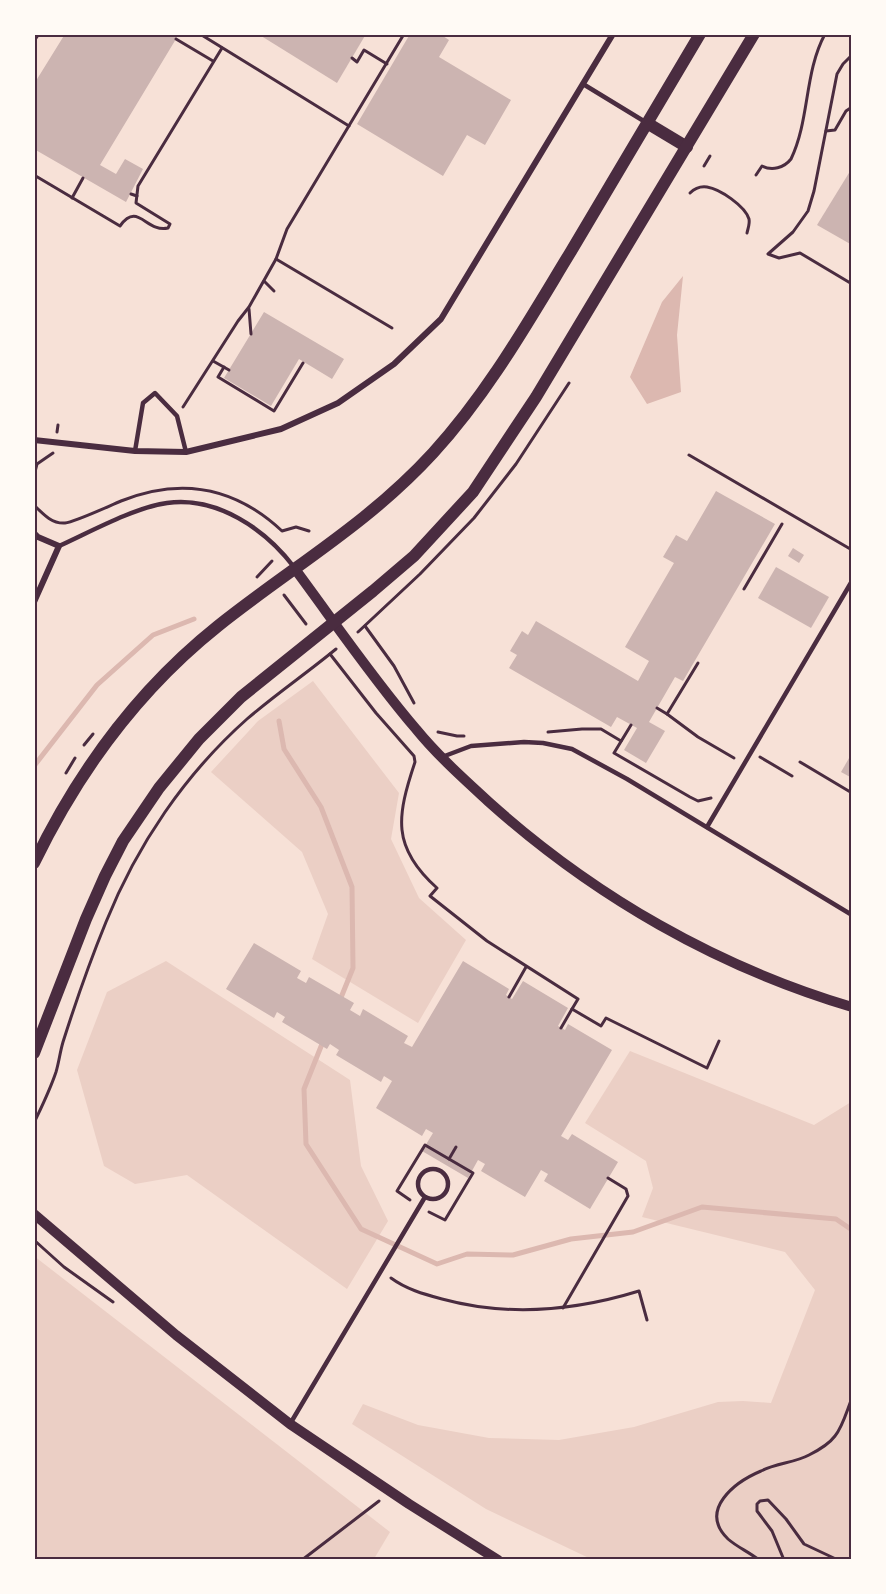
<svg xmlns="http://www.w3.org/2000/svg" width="886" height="1594" font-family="Inter,sans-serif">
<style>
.green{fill:#ebcfc5}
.water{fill:#dcb8b0}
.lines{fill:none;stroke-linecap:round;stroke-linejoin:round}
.stream{stroke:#dcb8b0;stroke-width:5}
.building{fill:#ccb4b1}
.path{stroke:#4a2c40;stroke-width:3}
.service{stroke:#4a2c40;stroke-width:4.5}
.minor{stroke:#4a2c40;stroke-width:6}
.tertiary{stroke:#4a2c40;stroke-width:10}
.secondary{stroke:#4a2c40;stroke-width:12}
.neatline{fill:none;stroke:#4a2c40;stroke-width:2}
</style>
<rect width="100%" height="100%" fill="#f7e1d7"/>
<g class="green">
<path d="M 313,681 L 399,793 L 391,839 L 419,898 L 466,940 L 418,1023 L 312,959 L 328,914 L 302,852 L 211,772 L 258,721 Z"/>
<path d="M 166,961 L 350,1080 L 361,1166 L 388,1221 L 347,1289 L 187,1175 L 135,1184 L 104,1166 L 77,1070 L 107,992 Z"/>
<path d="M 630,1051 L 814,1125 L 851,1102 L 851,1559 L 591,1559 L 486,1509 L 352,1424 L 363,1404 L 418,1425 L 489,1438 L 559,1440 L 634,1427 L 718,1402 L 743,1401 L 771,1403 L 815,1290 L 785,1252 L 642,1217 L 653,1188 L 646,1161 L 585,1123 Z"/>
<path d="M 34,1256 L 390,1532 L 374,1559 L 35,1559 Z"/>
</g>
<path class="water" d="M 683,276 L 677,335 L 681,392 L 647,404 L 630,377 L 662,302 Z"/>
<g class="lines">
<g class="stream">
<path d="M 279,721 L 284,749 L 321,807 L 352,887 L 353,968 L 340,1000"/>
<path d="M 34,766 L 97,685 L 153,635 L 194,619"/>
<path d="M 324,1039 L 304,1089 L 306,1144 L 361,1229 L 437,1264 L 467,1254 L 513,1255 L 571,1239 L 633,1232 L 702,1207 L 836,1219 L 852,1230"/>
</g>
</g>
<g class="building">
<path d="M 65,34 L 179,34 L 100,165 L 116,174 L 125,159 L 143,169 L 126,202 L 34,149 L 34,84 Z"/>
<path d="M 258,34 L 366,34 L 337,83 Z"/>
<path d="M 410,34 L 440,34 L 449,40 L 439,57 L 511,100 L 485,145 L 467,135 L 443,176 L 357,124 Z"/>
<path d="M 852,168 L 852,245 L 817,225 Z"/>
<path d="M 264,312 L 344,359 L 332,379 L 299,359 L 271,406 L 224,378 Z"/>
<path d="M 716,491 L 775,524 L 683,681 L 675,677 L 649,722 L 665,731 L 646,763 L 624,750 L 637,728 L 617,717 L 611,727 L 509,668 L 517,655 L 510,651 L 522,631 L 528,635 L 536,621 L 638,681 L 649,661 L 625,647 L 674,563 L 663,557 L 676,535 L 687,541 Z"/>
<path d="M 793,548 L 804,555 L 799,563 L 788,556 Z"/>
<path d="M 776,567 L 829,597 L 811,628 L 758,598 Z"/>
<path d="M 852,753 L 852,778 L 841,772 Z"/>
<path d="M 254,943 L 301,971 L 297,978 L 306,983 L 309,977 L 354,1003 L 350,1010 L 360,1016 L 363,1009 L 408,1036 L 404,1043 L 412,1047 L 463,961 L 509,989 L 506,995 L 512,999 L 523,981 L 568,1008 L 558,1026 L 565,1030 L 568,1024 L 612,1050 L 561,1136 L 568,1140 L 572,1134 L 618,1162 L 590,1209 L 544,1181 L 548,1174 L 541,1170 L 525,1197 L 481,1171 L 485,1164 L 478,1160 L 468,1178 L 422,1151 L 433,1133 L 426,1129 L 422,1136 L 376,1108 L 392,1081 L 384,1076 L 381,1082 L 336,1055 L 339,1050 L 330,1044 L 327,1049 L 282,1022 L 285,1017 L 277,1012 L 274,1018 L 226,989 Z"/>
</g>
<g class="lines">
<g class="path">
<path d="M 200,34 L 349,126"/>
<path d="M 176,39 L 213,61"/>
<path d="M 34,41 L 39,34"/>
<path d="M 852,55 L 843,64 L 837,74 L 814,191 L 808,211 L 793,232 L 768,254 L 779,258 L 800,253 L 852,284"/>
<path d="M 352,58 L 357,62 L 364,50 L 387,64"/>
<path d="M 826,131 L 835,130 L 846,111 L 852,107"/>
<path d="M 704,166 L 710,156"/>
<path d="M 34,175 L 120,226 C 138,201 146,233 168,228 L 170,224 L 136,203 L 138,186 L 222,48"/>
<path d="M 756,175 L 762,166 C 772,171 784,168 791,159 C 810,119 804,73 825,34"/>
<path d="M 690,193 C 695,188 700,186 707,187 C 720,189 745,206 749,219 C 750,224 748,228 747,233"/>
<path d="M 131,194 L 137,196"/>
<path d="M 72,198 L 83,178"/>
<path d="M 276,259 L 392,328"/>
<path d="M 264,281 L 274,291"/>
<path d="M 249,309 L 251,334"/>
<path d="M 213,361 L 229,370"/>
<path d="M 224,367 L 218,377 L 274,411 L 303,363"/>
<path d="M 183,407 L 238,321 L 249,307 L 276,259 L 287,229 L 404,34"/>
<path d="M 57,432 L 58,425"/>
<path d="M 689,455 L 852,550"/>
<path d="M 34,476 L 37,464 L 53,453"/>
<path d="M 34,505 C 43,514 52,524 65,523 C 75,522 109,506 121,501 C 181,477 235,487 282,531 L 296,527 L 309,531"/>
<path d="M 257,577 L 272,561"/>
<path d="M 744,589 L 782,524"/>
<path d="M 284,595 L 306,624"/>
<path d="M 365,626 L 394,666 L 414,703"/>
<path d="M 358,632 L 420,574 L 474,518 L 516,464 L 569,383"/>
<path d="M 330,654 L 376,713 L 414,756 L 415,762 C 397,816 391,847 437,888 L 430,896 L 487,941 L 578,999 L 572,1009 L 601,1026 L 606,1018 L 707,1068 L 719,1041"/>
<path d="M 657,708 L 667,714 L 698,663"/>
<path d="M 667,714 L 698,737 L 734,758"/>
<path d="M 631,725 L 614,753 L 690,797 L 698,801 L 711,798"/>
<path d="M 438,732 L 457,736 L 464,736"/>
<path d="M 548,732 L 582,729 L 601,729 L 621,741"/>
<path d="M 84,745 L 93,734"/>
<path d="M 760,757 L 792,776"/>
<path d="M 800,762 L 852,793"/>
<path d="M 66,773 L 75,758"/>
<path d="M 509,997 L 526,967"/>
<path d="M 561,1028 L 572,1009"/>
<path d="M 34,1123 C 42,1106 50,1090 56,1072 C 59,1062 60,1052 63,1042 C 76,1001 90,961 106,922 C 137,845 185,774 247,719 C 276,694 307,673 336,649"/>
<path d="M 449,1159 L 456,1147"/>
<path d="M 410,1200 L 397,1191 L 425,1145 L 473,1173 L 445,1220 L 429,1212"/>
<path d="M 34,1240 L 64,1267 L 113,1302"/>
<path d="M 391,1278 C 406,1289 423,1294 442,1299 C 508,1317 574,1311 639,1291 L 647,1320"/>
<path d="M 563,1308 L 628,1196 L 626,1189 L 608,1178"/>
<path d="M 302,1560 L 379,1501"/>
<path d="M 759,1560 C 749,1552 737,1547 728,1539 C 698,1510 735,1482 761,1471 C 776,1463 794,1463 809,1455 C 817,1451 829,1444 835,1436 C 843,1426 847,1410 852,1398"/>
<path d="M 784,1560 L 772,1531 L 757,1511 L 757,1504 L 760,1501 L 768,1500 L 786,1519 L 804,1544 L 838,1560"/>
</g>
<g class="service">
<path d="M 583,84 L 647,123"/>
<path d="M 135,451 L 143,403 L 155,393 L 177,416 L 186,452"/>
<path d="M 59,546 C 90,532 133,508 167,503 C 217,496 265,529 294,567"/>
<path d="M 442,757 L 471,746 L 524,742 L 543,743 L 572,749 L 627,779 L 852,915"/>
<path d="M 707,827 L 852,581"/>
<circle cx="433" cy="1184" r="15"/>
<path d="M 290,1424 L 425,1197"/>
</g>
<g class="minor">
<path d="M 34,440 L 135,451 L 186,452 L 281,429 L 338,403 L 394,364 L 441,319 L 613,34"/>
<path d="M 34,533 L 38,537 L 59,546 L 34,602"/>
</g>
<g class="tertiary">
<path d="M 295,569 C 335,623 373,679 416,729 C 438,756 464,779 490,803 C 594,896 717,967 852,1007"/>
<path d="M 34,1214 L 176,1335 L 290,1424 L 409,1504 L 498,1560"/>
</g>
<g class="secondary">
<path d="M 647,123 L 687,147"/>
<path d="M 34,863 C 78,772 139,689 218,626 C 292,567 368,524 433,453 C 488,393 528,322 570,253 C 613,180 657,107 700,34"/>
<path d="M 34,1053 L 86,919 L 105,876 L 123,841 L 159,788 L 199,739 L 241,697 L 373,591 L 414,556 L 473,492 L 536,397 L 754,34"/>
</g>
</g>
<rect width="886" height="1594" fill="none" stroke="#fffaf5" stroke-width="72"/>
<rect x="36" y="36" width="814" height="1522" class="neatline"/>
</svg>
